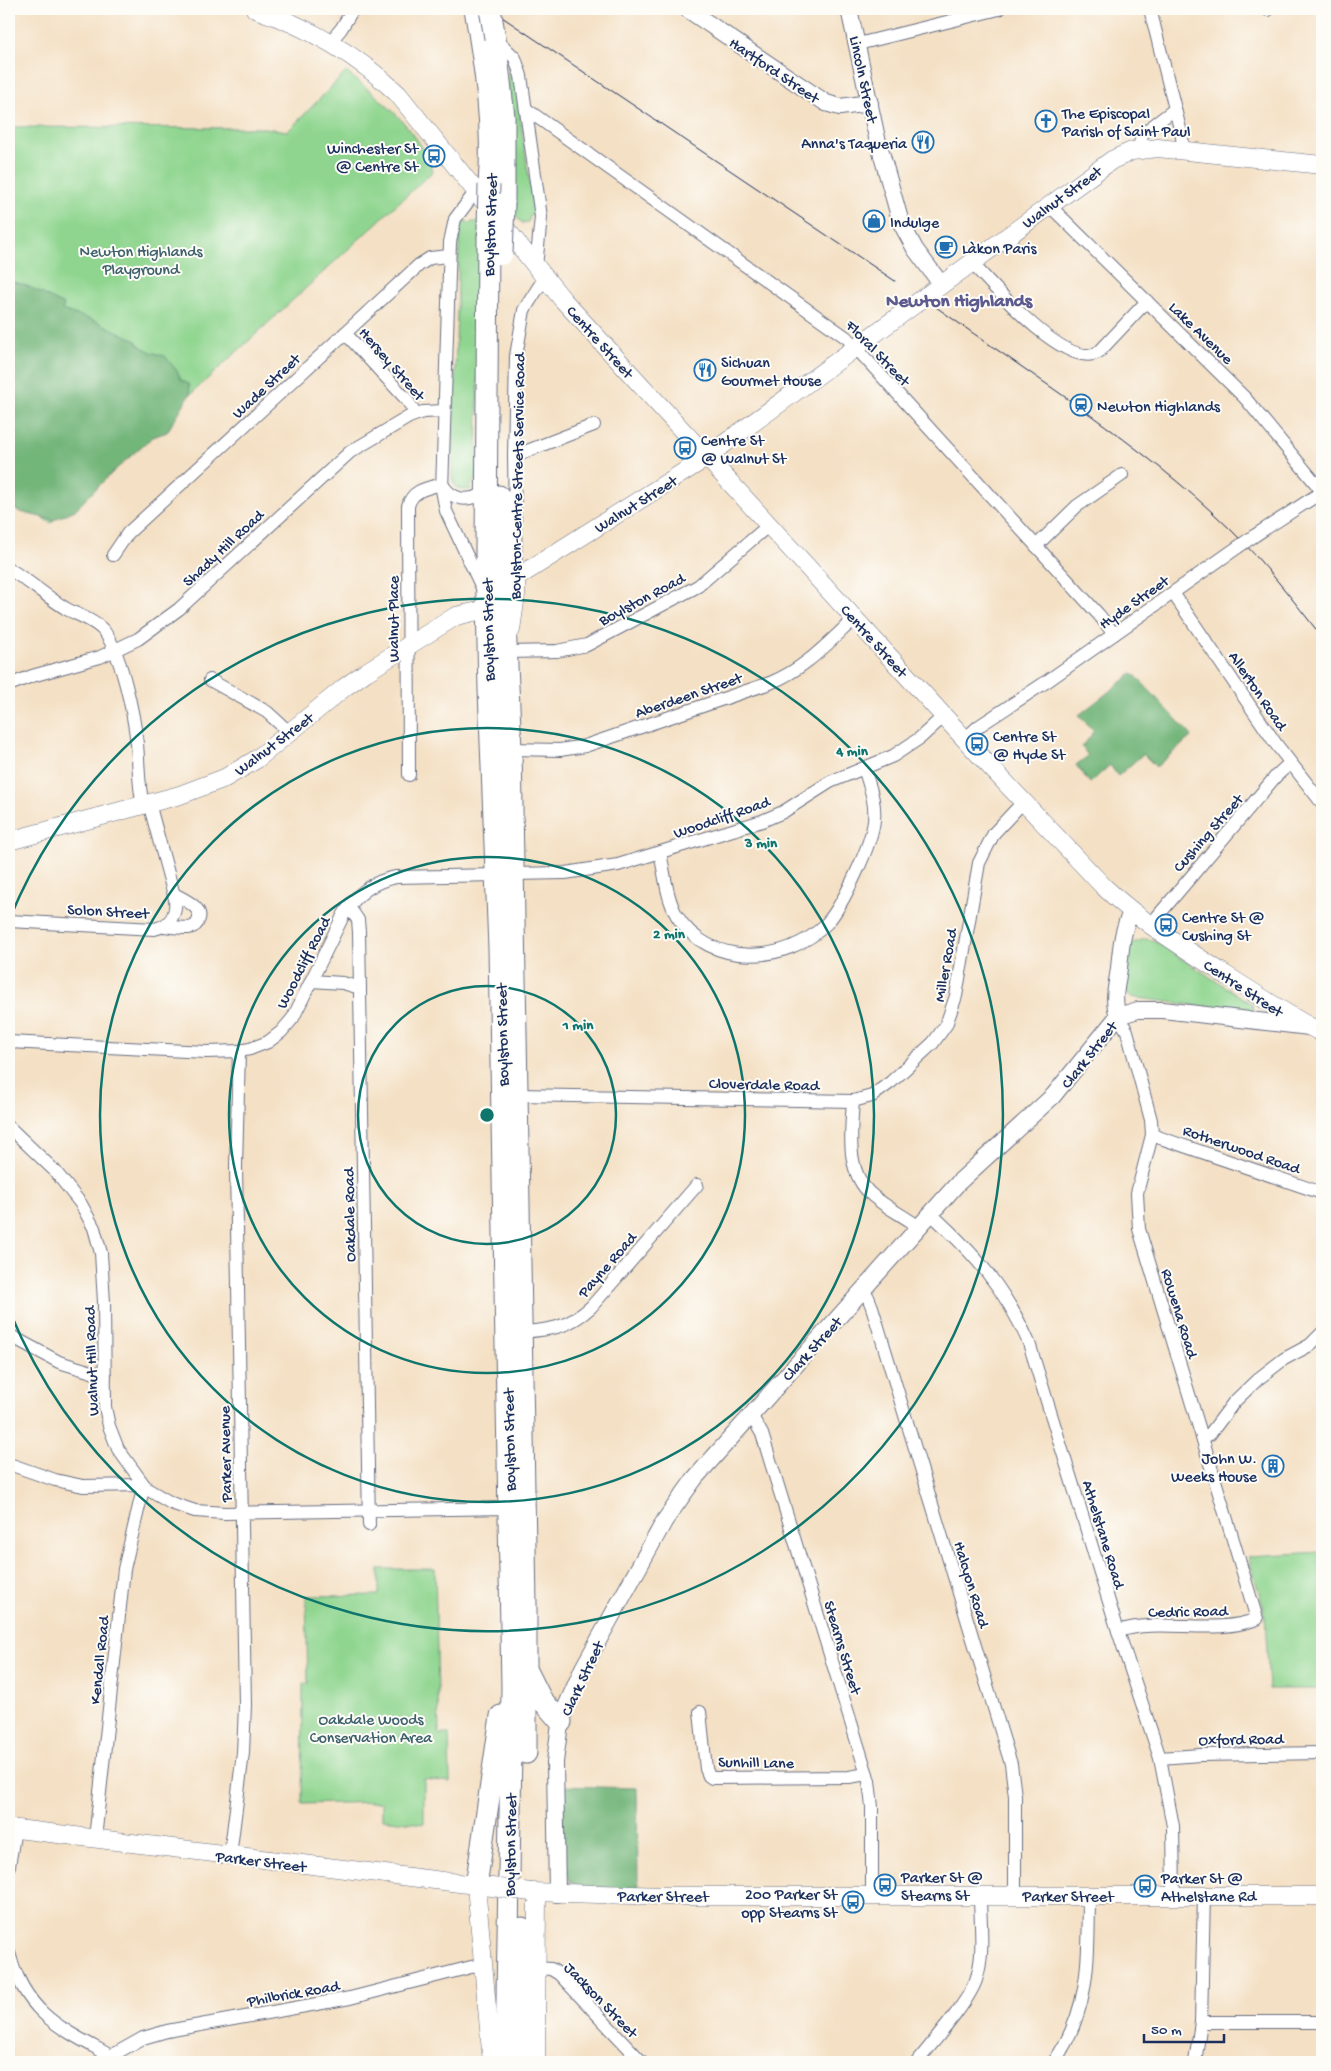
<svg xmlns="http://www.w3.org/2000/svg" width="1331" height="2071" font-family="'Gochi Hand',sans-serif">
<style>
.green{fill:#8fd58f;stroke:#558276}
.forest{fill:#73b67a;stroke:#47726c}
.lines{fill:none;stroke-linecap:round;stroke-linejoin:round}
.minor-casing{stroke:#676d82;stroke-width:14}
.tertiary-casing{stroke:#676d82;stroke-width:18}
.secondary-casing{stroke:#676d82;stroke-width:19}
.trunk-casing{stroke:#676d82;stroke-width:23}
.minor{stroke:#fff;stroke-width:12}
.tertiary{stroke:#fff;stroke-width:16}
.secondary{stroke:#fff;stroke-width:18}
.trunk{stroke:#fff;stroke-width:21}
.tram{stroke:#1b2f5e;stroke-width:1}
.minor-bridge-casing{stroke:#676d82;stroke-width:14;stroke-linecap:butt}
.secondary-bridge-casing{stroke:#676d82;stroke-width:19;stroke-linecap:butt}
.trunk-bridge-casing{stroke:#676d82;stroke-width:23;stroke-linecap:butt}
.minor-bridge{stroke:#fff;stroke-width:12}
.secondary-bridge{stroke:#fff;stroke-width:18}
.trunk-bridge{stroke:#fff;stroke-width:21}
.ring{fill:none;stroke:#0f766e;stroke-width:2.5}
.labels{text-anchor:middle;stroke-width:4;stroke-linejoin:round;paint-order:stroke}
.street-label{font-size:16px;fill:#1b2f5e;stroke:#fdfcf7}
.poi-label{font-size:16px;fill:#1b2f5e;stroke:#fdfcf7;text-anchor:start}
.park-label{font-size:16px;fill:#3e616d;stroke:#fdfcf7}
.quarter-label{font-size:19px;font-weight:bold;fill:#5c5a8f;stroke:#fdfcf7}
.centre{fill:#0f766e;stroke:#fdfcf7;stroke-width:2.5}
.ring-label{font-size:15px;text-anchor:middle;font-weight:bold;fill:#0f766e;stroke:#fdfcf7;stroke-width:4;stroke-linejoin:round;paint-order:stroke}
</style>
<rect width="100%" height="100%" fill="#fdfcf7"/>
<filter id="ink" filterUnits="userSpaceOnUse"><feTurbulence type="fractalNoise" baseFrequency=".02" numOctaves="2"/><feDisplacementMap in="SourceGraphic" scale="10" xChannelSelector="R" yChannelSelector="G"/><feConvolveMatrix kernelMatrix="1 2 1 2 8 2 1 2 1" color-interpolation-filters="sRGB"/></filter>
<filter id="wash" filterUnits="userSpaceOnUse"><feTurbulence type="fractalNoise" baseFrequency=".0096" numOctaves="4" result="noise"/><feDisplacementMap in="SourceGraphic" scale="20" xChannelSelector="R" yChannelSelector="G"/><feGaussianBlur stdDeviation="1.12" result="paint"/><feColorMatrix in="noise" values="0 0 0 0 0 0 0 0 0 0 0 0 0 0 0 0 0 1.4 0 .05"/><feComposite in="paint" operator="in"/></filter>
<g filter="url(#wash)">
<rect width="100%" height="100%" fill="#f4e0c4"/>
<g class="green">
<path d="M 510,62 L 514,73 L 534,214 L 530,215 L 529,221 L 524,224 L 520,221 L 512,212 L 508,63 Z"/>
<path d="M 346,72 C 379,97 420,130 433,171 L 51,523 L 9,498 L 9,127 L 265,128 L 288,131 Z"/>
<path d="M 466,220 L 468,223 L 480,221 L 477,478 L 470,487 L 471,489 C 462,492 454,489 452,478 L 459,244 L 461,227 Z"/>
<path d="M 1145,939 L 1153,940 L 1238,995 L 1252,1004 L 1254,1011 L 1238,1011 L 1130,997 C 1121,982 1126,957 1133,943 Z"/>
<path d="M 1322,1552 L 1322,1689 L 1269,1689 L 1265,1613 L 1248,1556 Z"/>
<path d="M 379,1569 L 435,1569 L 439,1734 L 449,1734 L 450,1782 L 424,1779 L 424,1824 L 382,1819 L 382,1802 L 302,1804 L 303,1684 L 308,1684 L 306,1596 L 379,1595 Z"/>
</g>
<g class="forest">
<path d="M 9,281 C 32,285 44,296 64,305 L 62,310 L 98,322 L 135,340 L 140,346 L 151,352 L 165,356 L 177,371 L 181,380 L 189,384 L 190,394 L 167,432 L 153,437 L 143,445 L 114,471 L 75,510 L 53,520 L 20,512 L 9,506 Z"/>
<path d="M 1133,673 L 1192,736 L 1156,767 L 1143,754 L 1118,776 L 1110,765 L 1090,783 L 1076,765 L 1088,756 L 1082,747 L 1094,732 L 1079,715 Z"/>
<path d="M 561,1786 L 637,1788 L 638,1889 L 580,1886 L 570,1882 L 563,1867 Z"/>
</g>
</g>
<g filter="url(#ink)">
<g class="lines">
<g class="minor-casing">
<g id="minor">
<path d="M 1150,9 L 1182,137 L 1183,150"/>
<path d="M 1268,9 L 1268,10"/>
<path d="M 495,38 L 515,58 L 521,76 L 541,217 L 536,267"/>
<path d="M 330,42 L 341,29 L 353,9"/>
<path d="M 858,44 L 999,9"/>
<path d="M 526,109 L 847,338 L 1099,615 L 1114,634"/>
<path d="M 1139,149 L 1142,134 L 1175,109"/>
<path d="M 476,191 L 455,219 L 450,242 L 442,490 L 446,511 L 483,590"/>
<path d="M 1049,205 L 1245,398 L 1322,491"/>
<path d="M 971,262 C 991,284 1069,374 1100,351 L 1147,301"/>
<path d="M 345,333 L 407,400 L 416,414"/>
<path d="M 514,456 L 594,425"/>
<path d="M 442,484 C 453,502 467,501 485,494"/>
<path d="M 1254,536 L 1322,492"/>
<path d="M 1036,546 L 1077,506 L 1122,475"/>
<path d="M 113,555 L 128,533 L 419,265 L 430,258 L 449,256"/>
<path d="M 9,569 C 29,581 46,596 65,608 C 77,615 92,619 102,629 C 121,649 134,716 137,744 C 139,765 138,785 143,805"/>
<path d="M 516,578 L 514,456 L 516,356 L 524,310 L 545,277"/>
<path d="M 1173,593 L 1276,744 L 1322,803"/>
<path d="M 508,652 L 557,651 L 587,645 L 698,586 L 769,525"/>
<path d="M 210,680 L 267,712 L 290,733"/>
<path d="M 9,685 L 32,676 L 100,657 L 138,639 L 179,609 L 350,452 L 409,417 L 423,412 L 444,411"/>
<path d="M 965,739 L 979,726 L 1046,682 L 1238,547"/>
<path d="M 511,749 L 560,750 L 585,746 L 770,683 C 805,669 828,643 855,618"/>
<path d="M 409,775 L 408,506 C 412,490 427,488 442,484"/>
<path d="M 660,853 C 665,874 666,897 677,916 C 709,968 787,965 827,923 C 843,905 872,844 874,820 C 876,802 869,785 864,768"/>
<path d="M 513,874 L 565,873 L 618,865 L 762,821 L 783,812 L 830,782 L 893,756 L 920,738 L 944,716"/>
<path d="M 349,907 L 358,920 L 359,932 L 369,1525"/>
<path d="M 9,921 L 154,929 C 170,926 177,914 175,899 L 149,803"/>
<path d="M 1151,924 L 1276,776 L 1290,763"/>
<path d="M 165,926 C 172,927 181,928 189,928 C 193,927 197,925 198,921 C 205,908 183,899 174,894"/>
<path d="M 311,981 L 343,983 L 360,988"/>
<path d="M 9,1042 L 206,1052 L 239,1051 L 250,1049 L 268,1042 L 281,1032 L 293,1018 L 344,914 C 356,895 373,881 396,877 L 497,875"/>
<path d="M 517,1095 L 853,1101 L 872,1096 L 891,1082 L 933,1043 L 946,1025 L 956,996 L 979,863 L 994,833 L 1023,802"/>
<path d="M 853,1101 C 851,1133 845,1173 873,1196 C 887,1208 904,1216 919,1227"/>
<path d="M 9,1127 L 55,1171 L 81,1204 L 94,1228 L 101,1253 L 104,1302 L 105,1407 L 109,1426 L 118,1449 L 147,1489 L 171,1503 L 195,1511 L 225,1513 L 509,1508"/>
<path d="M 1152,1135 L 1322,1193"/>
<path d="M 931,1214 C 974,1253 1005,1288 1029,1343 L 1118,1631 L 1160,1758 L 1173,1826 L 1174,1895"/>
<path d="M 862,1290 L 868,1297 L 872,1307 L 1011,1764 L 1015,1796 L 1015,1895"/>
<path d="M 521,1332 C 551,1330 568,1328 591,1307 L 697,1185"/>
<path d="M 9,1335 L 59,1362 L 105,1376"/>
<path d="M 751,1415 L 762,1434 L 869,1781 L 872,1807 L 872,1895"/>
<path d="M 1202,1438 L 1210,1434 L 1234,1402 L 1258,1379 L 1284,1359 L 1310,1345 L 1322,1333"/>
<path d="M 9,1464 L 55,1480 L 83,1486 L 144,1485 L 124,1569 L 95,1839"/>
<path d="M 1118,1631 C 1162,1617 1213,1636 1257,1619 L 1139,1229 L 1137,1193 L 1152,1135 L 1151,1120 L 1127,1031 L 1118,1016"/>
<path d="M 700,1712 L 706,1769 L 709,1776 L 712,1778 L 849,1777 L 867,1774"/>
<path d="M 1160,1758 L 1200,1755 L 1322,1753"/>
<path d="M 230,1856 L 243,1753 L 245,1705 L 236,1166 L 239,1051"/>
<path d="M 9,1866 L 15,1829"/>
<path d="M 1204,1895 L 1201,2022 L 1322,2022"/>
<path d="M 9,1953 C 26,2014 60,2028 111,2056 L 116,2062"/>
<path d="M 535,1968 L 551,1969 L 559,1974 L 642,2062"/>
<path d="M 111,2056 L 143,2038 L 167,2031 L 350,1998 L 483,1964"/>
<path d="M 917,2062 C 933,2042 968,2003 976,1980 C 985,1954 980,1922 980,1895"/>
<path d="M 1054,2062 C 1091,2008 1088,1958 1089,1895"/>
<path d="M 1195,2062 L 1201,2022"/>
</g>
</g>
<g class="tertiary-casing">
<g id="tertiary">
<path d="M 687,9 L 826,103 L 840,107 L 870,103"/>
<path d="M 849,9 L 877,138 L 901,223 L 915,249 L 941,284"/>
<path d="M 1118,1016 C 1112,999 1117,985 1119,968 C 1121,948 1122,929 1132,911"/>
<path d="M 557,1894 L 555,1762 L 559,1731 L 565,1709 L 583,1668 L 665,1520 L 695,1478 L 959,1182 L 1053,1096 L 1118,1016 L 1138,1010 L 1163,1010 L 1309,1027"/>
</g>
</g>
<g class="secondary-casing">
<g id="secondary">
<path d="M 255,9 C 309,27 357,55 398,94 L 563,300 L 984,760 L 1104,887 C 1140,921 1183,947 1224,974 C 1257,994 1288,1016 1322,1033"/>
<path d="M 511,630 L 516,595 L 516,578 L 698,463 L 1112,160 L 1132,151 L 1158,148 L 1322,165"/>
<path d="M 9,841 L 180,795 L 225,778 L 257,759 L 345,687 L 366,672 L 456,616 L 487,609"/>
<path d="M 9,1828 L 500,1888"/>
<path d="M 476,1886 L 492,2062"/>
<path d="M 531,1892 L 666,1896 L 1322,1896"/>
<path d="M 536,2062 L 537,1893"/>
</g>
</g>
<g class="trunk-casing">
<g id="trunk">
<path d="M 475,9 C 485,66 494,126 489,185"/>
<path d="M 495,38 L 504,117 L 504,203"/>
<path d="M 488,236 L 486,554 L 489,690 L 499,948 L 512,1687 L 506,2062"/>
<path d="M 499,496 L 511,749 L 526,1605 L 526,1753"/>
<path d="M 528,1673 L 541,1699 L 561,1722"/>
<path d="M 476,1886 L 501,1716"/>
<path d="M 522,1928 L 523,2062"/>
</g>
</g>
<use href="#minor" class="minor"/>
<use href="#tertiary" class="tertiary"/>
<use href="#secondary" class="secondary"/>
<use href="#trunk" class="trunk"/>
<g class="tram">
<path d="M 490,9 L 895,281"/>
<path d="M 936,307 C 1035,378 1141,443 1229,528 C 1263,561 1293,600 1322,637"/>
</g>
<g class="minor-bridge-casing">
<path id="minor-bridge" d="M 1238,547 L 1254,536"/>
</g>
<g class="secondary-bridge-casing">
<path id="secondary-bridge" d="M 500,1888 L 531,1892"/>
</g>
<g class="trunk-bridge-casing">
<g id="trunk-bridge">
<path d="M 490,9 L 495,38"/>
<path d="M 488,229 L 489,185"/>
<path d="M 502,254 L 504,203"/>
</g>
</g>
<use href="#minor-bridge" class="minor-bridge"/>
<use href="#secondary-bridge" class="secondary-bridge"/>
<use href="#trunk-bridge" class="trunk-bridge"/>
</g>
</g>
<g class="ring">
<circle cx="487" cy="1115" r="129"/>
<circle cx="487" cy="1115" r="258"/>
<circle cx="487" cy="1115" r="387"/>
<path d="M10 918A516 516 0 1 1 10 1312"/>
</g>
<defs>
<g id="church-ring" transform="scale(1.125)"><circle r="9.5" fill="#fdfcf7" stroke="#1f6fb2" stroke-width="1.5"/><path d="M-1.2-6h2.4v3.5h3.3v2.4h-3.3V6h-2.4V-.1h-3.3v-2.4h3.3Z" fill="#1f6fb2"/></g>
<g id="restaurant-ring" transform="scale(1.125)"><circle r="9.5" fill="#fdfcf7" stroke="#1f6fb2" stroke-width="1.5"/><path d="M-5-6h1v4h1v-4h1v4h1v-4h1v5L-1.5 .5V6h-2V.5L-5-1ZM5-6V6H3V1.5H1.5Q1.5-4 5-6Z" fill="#1f6fb2"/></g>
<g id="bus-ring" transform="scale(1.125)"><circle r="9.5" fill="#fdfcf7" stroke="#1f6fb2" stroke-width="1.5"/><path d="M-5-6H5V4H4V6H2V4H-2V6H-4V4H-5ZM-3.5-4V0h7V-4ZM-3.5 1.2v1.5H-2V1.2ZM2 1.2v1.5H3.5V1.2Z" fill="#1f6fb2"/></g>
<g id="shop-ring" transform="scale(1.125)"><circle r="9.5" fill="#fdfcf7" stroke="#1f6fb2" stroke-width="1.5"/><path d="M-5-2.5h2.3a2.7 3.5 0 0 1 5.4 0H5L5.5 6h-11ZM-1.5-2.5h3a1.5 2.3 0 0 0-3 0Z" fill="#1f6fb2"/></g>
<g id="cafe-ring" transform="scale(1.125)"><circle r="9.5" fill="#fdfcf7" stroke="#1f6fb2" stroke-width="1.5"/><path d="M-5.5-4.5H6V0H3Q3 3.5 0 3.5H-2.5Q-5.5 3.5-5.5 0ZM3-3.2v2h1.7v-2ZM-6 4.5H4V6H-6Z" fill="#1f6fb2"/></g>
<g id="station-ring" transform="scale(1.125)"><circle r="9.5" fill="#fdfcf7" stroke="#1f6fb2" stroke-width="1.5"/><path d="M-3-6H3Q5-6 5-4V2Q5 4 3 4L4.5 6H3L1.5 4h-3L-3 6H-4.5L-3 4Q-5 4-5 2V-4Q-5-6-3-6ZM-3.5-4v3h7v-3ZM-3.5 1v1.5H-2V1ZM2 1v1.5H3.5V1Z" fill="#1f6fb2"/></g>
<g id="building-ring" transform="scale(1.125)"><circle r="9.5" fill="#fdfcf7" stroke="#1f6fb2" stroke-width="1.5"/><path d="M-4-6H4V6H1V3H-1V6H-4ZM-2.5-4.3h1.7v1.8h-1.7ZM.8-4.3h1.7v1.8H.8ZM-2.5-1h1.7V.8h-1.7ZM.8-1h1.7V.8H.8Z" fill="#1f6fb2"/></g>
</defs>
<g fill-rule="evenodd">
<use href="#church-ring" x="1046" y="121"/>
<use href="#restaurant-ring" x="923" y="142"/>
<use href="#bus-ring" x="434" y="156"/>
<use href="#shop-ring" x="874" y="221"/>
<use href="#cafe-ring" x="946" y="247"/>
<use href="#restaurant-ring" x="705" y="370"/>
<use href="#station-ring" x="1081" y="405"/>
<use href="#bus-ring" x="685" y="448"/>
<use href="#bus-ring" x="977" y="744"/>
<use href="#bus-ring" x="1166" y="925"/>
<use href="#building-ring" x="1273" y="1466"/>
<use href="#bus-ring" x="885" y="1885"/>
<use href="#bus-ring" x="1145" y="1886"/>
<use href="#bus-ring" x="853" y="1902"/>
</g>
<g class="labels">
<g class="street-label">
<text transform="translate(775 69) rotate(34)" y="6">Hartford Street</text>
<text transform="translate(865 79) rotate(78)" y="6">Lincoln Street</text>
<text transform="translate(1061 196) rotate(-36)" y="6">Walnut Street</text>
<text transform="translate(489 225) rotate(-88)" y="6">Boylston Street</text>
<text transform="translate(1202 332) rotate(44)" y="6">Lake Avenue</text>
<text transform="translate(601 341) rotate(48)" y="6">Centre Street</text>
<text transform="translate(879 352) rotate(46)" y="6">Floral Street</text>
<text transform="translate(393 363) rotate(49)" y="6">Hersey Street</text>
<text transform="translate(265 385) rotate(-43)" y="6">Wade Street</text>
<text transform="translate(516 476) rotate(-89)" y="6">Boylston-Centre Streets Service Road</text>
<text transform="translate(635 503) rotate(-32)" y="6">Walnut Street</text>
<text transform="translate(222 547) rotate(-43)" y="6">Shady Hill Road</text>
<text transform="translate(641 598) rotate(-28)" y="6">Boylston Road</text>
<text transform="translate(1133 601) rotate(-35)" y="6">Hyde Street</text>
<text transform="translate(392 619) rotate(-90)" y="6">Walnut Place</text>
<text transform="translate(487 630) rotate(-91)" y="6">Boylston Street</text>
<text transform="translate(875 640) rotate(48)" y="6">Centre Street</text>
<text transform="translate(1259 690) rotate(56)" y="6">Allerton Road</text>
<text transform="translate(688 694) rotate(-19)" y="6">Aberdeen Street</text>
<text transform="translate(273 743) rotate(-37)" y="6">Walnut Street</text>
<text transform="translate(721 816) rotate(-19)" y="6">Woodcliff Road</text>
<text transform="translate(1207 832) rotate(-49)" y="6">Cushing Street</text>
<text transform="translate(108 910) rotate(3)" y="6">Solon Street</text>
<text transform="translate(302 962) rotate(-63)" y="6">Woodcliff Road</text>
<text transform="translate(944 965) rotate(-80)" y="6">Miller Road</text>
<text transform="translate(1244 987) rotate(33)" y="6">Centre Street</text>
<text transform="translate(501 1035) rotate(-91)" y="6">Boylston Street</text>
<text transform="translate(1088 1054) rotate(-52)" y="6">Clark Street</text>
<text transform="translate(764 1083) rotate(1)" y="6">Cloverdale Road</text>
<text transform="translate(1242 1148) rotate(19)" y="6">Rotherwood Road</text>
<text transform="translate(348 1215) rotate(-91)" y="6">Oakdale Road</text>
<text transform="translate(606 1264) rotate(-49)" y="6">Payne Road</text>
<text transform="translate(1181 1313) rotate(73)" y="6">Rowena Road</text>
<text transform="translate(811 1348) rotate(-48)" y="6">Clark Street</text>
<text transform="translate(90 1361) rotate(-92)" y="6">Walnut Hill Road</text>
<text transform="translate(508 1440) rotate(-91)" y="6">Boylston Street</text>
<text transform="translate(224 1454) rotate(-91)" y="6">Parker Avenue</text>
<text transform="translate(1105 1534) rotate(73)" y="6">Athelstane Road</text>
<text transform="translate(973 1584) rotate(73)" y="6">Halcyon Road</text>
<text transform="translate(1188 1610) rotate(-1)" y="6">Cedric Road</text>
<text transform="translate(844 1647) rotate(73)" y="6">Stearns Street</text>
<text transform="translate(98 1660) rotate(-84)" y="6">Kendall Road</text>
<text transform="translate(581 1678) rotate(-65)" y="6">Clark Street</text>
<text transform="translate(1241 1738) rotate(-1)" y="6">Oxford Road</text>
<text transform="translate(756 1761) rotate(1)" y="6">Sunhill Lane</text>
<text transform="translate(509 1845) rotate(-89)" y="6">Boylston Street</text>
<text transform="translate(261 1860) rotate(7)" y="6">Parker Street</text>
<text x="663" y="1901">Parker Street</text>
<text x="1068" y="1901">Parker Street</text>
<text transform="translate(293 1992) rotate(-10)" y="6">Philbrick Road</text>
<text transform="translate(602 1999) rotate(46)" y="6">Jackson Street</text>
</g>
<g class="poi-label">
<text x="1062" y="118">The Episcopal<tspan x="1062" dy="18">Parish of Saint Paul</tspan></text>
<text x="907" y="148" text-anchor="end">Anna's Taqueria</text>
<text x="418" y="153" text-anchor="end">Winchester St<tspan x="418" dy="18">@ Centre St</tspan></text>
<text x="890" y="227">Indulge</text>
<text x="962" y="253">Làkon Paris</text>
<text x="721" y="367">Sichuan<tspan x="721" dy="18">Gourmet House</tspan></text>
<text x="1097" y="411">Newton Highlands</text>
<text x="701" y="445">Centre St<tspan x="701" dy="18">@ Walnut St</tspan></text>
<text x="993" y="741">Centre St<tspan x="993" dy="18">@ Hyde St</tspan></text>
<text x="1182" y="922">Centre St @<tspan x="1182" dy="18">Cushing St</tspan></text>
<text x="1257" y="1463" text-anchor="end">John W.<tspan x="1257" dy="18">Weeks House</tspan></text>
<text x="901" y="1882">Parker St @<tspan x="901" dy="18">Stearns St</tspan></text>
<text x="1161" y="1883">Parker St @<tspan x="1161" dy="18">Athelstane Rd</tspan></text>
<text x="837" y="1899" text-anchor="end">200 Parker St<tspan x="837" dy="18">opp Stearns St</tspan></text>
</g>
<g class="park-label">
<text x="141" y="256">Newton Highlands<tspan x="141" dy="18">Playground</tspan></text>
<text x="371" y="1724">Oakdale Woods<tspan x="371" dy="18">Conservation Area</tspan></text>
</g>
<g class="quarter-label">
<text x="959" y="306">Newton Highlands</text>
</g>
</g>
<circle cx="487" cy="1115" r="8" class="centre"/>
<g class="ring-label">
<text x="852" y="755">4 min</text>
<text x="761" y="847">3 min</text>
<text x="669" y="938">2 min</text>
<text x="578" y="1029">1 min</text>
</g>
<rect width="1331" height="2071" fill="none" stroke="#fdfcf7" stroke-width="30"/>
<path d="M1144 2034v8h80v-8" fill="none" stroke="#1b2f5e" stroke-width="2.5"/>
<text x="1151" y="2034" font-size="15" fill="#1b2f5e" stroke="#fdfcf7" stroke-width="4" paint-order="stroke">50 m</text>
</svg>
